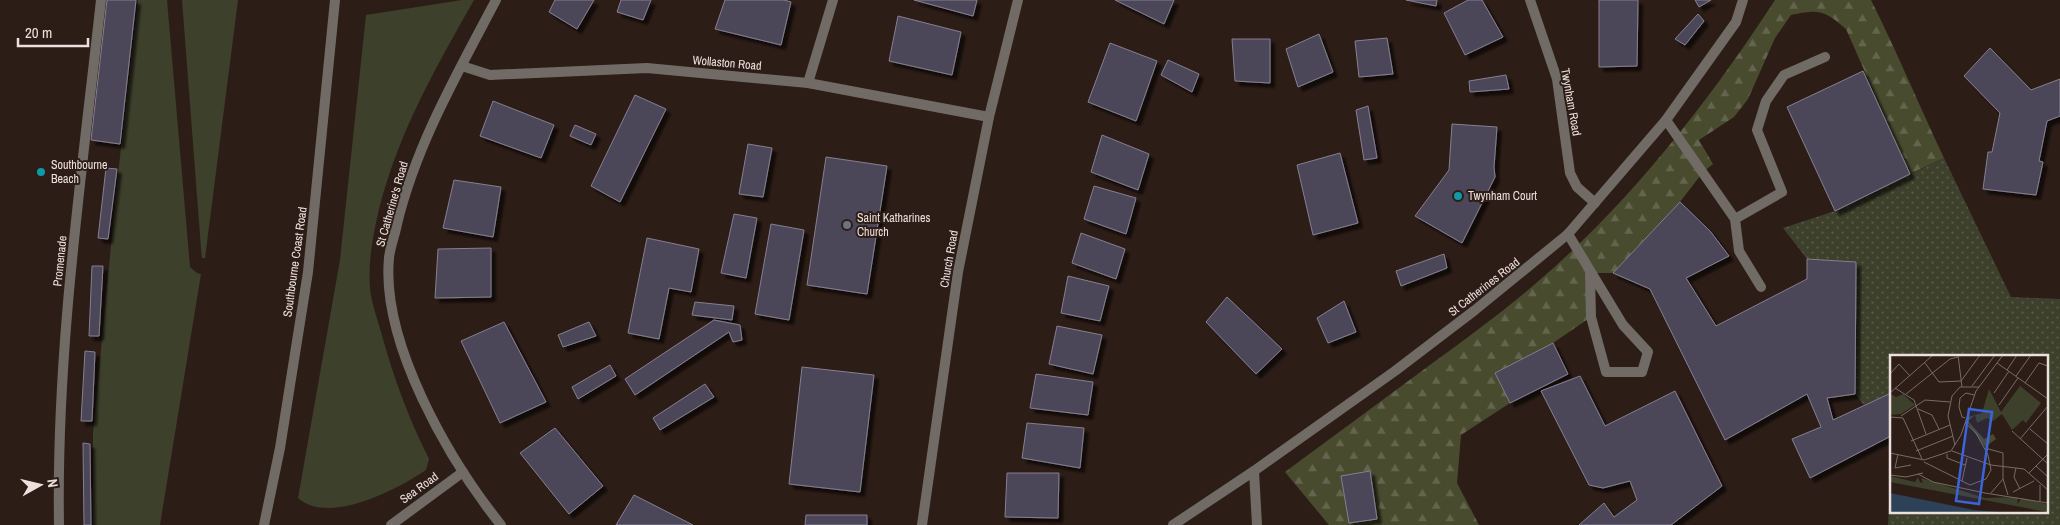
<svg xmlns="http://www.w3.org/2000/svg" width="2060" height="525" font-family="'Archivo Narrow',sans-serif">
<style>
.grass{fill:#3d402b}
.forest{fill:url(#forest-firs)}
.park{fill:url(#park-dots)}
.building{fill:#4c4758;stroke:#857f91;filter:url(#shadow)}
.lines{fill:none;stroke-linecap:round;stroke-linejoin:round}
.service{stroke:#706c65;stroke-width:10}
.pedestrian{stroke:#706c65;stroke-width:10}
.minor{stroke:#706c65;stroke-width:10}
.culture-dot{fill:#0f9aa8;stroke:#2d1d17;stroke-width:2}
.worship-dot{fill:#6b7280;stroke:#2d1d17;stroke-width:2}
.labels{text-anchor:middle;stroke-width:4;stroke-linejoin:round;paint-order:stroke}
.street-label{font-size:12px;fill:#ece0dc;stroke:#2d1d17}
.poi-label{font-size:12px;fill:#ece0dc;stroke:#2d1d17;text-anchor:start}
.inset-road{fill:none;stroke:#796b66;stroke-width:1}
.view{fill:#3c64d9;fill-opacity:0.15;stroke:#3c64d9;stroke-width:2.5}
.inset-edge{fill:none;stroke:#ece0dc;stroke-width:2.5}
</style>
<defs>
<pattern id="forest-firs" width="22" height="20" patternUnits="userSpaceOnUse" patternTransform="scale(1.25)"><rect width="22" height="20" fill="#484b2e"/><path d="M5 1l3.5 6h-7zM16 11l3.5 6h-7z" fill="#63654c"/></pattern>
<pattern id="park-dots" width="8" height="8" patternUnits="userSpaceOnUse" patternTransform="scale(1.25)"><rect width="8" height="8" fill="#3d402b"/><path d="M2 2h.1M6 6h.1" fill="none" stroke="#595b49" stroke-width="1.8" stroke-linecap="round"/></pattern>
<filter id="shadow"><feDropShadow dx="4.5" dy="4.5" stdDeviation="1" flood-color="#0009"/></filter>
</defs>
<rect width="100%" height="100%" fill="#2d1d17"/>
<g class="grass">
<path d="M 138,0 L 167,0 L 190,267 L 197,273 L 201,274 L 160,525 L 93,525 L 93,433 L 117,183 Z"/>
<path d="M 182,0 L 238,0 L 205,258 L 202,258 L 201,248 Z"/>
<path d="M 462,0 L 474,0 C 435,69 399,131 379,209 C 373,235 368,260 370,288 C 371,302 377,317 381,332 C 393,376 408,417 429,459 L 426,470 C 395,491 328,525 298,498 L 340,260 L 366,15 Z"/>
</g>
<path class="forest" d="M 1775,0 L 1871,0 C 1897,52 1919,105 1944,158 L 1910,174 L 1846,29 C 1824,10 1820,9 1791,15 L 1775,38 L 1748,99 L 1734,117 L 1699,140 L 1713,164 L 1703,172 L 1680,202 L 1613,273 L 1590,273 L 1591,317 L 1553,343 L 1495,373 L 1510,403 L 1461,435 L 1457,483 L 1479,525 L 1329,525 L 1285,472 C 1335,435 1385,398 1434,362 C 1471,335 1508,308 1542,278 C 1632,200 1710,100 1775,0 Z"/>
<path class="park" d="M 1944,158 L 2011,297 L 2060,299 L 2060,525 L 1888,525 L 1891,481 L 1891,511 L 2046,511 L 2046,356 L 1891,356 L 1891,393 L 1864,405 L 1855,394 L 1856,262 L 1807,259 L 1783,228 L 1835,211 Z"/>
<g class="building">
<path d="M 107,0 L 136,0 L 120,144 L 91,140 Z"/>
<path d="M 555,0 L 594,0 L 577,29 L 549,12 Z"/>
<path d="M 621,0 L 651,0 L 643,20 L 617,12 Z"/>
<path d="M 725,0 L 784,0 L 791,2 L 781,45 L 715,29 Z"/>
<path d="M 914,0 L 977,0 L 973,16 Z"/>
<path d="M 1115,0 L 1174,0 L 1164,24 Z"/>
<path d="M 1406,0 L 1437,0 L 1436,6 Z"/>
<path d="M 1468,0 L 1482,0 L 1503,37 L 1465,55 L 1444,13 Z"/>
<path d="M 1599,0 L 1638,0 L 1637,66 L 1599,67 Z"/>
<path d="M 1695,0 L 1711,0 L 1699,7 Z"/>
<path d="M 1698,14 L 1704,21 L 1685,45 L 1675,39 Z"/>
<path d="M 898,16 L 961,32 L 952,75 L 889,61 Z"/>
<path d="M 1319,34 L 1333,72 L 1298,87 L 1286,49 Z"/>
<path d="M 1387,38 L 1393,74 L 1359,77 L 1355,41 Z"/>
<path d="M 1232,39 L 1270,39 L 1270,83 L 1235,81 Z"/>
<path d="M 1110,43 L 1157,61 L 1136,121 L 1088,102 Z"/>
<path d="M 1990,48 L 2031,90 L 2060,79 L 2060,116 L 2047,121 L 2039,161 L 2043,162 L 2036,195 L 1983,189 L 1988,152 L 1992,152 L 2000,113 L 1964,76 Z"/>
<path d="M 1168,60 L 1199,74 L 1192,92 L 1161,75 Z"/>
<path d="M 1863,71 L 1910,174 L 1835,211 L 1787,107 Z"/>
<path d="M 1506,75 L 1509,89 L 1470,92 L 1469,81 Z"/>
<path d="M 635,95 L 666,109 L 620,202 L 591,186 Z"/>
<path d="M 493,101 L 554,125 L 541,158 L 480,136 Z"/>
<path d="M 1368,106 L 1377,158 L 1364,160 L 1356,110 Z"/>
<path d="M 1452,124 L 1497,127 L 1494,167 L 1495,177 L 1462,243 L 1415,216 L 1449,170 Z"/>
<path d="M 575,125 L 596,134 L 591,145 L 570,136 Z"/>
<path d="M 1102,135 L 1149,154 L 1138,190 L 1091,172 Z"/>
<path d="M 748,144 L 772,148 L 763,197 L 739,194 Z"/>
<path d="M 1340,153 L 1358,223 L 1313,235 L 1297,165 Z"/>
<path d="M 826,157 L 887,166 L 867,294 L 807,285 Z"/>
<path d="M 106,168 L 117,169 L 108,239 L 98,238 Z"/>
<path d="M 454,180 L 501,187 L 493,237 L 443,228 Z"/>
<path d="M 1094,186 L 1136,198 L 1126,234 L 1084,219 Z"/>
<path d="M 1680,202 L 1710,231 L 1729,256 L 1686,278 L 1716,326 L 1807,279 L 1807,259 L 1856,262 L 1855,394 L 1827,398 L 1833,420 L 1891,393 L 1891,436 L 1810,478 L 1792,439 L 1821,427 L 1807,394 L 1725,440 L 1650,289 L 1613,273 Z"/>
<path d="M 734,214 L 757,218 L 746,278 L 721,273 Z"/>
<path d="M 771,224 L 804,230 L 789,320 L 755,314 Z"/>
<path d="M 1081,233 L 1125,249 L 1116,279 L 1072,263 Z"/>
<path d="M 647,238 L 699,249 L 691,292 L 669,288 L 659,339 L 628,333 Z"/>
<path d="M 491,248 L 491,297 L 435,298 L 438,249 Z"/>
<path d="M 1444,254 L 1447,268 L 1401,286 L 1396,271 Z"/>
<path d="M 92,266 L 103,266 L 99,336 L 89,336 Z"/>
<path d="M 1068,276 L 1109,286 L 1100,321 L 1061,313 Z"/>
<path d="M 1227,297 L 1282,349 L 1256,374 L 1206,322 Z"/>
<path d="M 1344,301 L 1356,332 L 1328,343 L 1317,318 Z"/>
<path d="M 695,302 L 734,306 L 732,320 L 692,315 Z"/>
<path d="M 714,320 L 740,325 L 742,340 L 733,342 L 729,332 L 635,395 L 625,379 Z"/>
<path d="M 504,322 L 546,402 L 500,423 L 461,341 Z"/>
<path d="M 589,322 L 596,336 L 563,347 L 558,335 Z"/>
<path d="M 1057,326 L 1102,335 L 1093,374 L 1049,364 Z"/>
<path d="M 1553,343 L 1568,374 L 1510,403 L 1495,373 Z"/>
<path d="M 85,351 L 95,352 L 92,421 L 81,421 Z"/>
<path d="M 610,365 L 616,376 L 578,399 L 572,387 Z"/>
<path d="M 802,367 L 874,375 L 860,492 L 789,484 Z"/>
<path d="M 1036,374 L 1093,382 L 1088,415 L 1030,408 Z"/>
<path d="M 1580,376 L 1605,426 L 1675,391 L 1722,486 L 1671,525 L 1579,525 L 1604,503 L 1614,517 L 1637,500 L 1630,481 L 1603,488 L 1589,485 L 1541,391 Z"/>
<path d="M 705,384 L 714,397 L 660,430 L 653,418 Z"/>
<path d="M 1027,423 L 1084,428 L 1080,468 L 1022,458 Z"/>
<path d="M 555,428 L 603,486 L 569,514 L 520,453 Z"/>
<path d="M 83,443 L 90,444 L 91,525 L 84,525 Z"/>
<path d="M 1370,471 L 1377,519 L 1349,523 L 1341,476 Z"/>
<path d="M 1007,473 L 1059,473 L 1058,518 L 1005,517 Z"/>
<path d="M 634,495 L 693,525 L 616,525 Z"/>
<path d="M 806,515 L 867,515 L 867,525 L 805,525 Z"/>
</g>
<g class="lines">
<g class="service">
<path d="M 1666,120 L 1735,219 L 1782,192 L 1757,130 L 1766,101 L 1784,75 L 1825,57"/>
<path d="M 1735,219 L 1739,251 L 1761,287"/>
<path d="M 1568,234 L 1623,325 L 1648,352 L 1642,372 L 1606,372 L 1591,317 L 1590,273"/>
</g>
<path class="pedestrian" d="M 59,525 C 56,349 82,174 101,0"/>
<g class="minor">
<path d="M 496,0 C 458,72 416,145 397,224 C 395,235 390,247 389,258 C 381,343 449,460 501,525"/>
<path d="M 1530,0 L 1557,79 L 1570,173 L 1577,187 L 1595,203"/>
<path d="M 462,66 L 490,75 L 647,68 L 808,83 L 989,117"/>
<path d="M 808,83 L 833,0"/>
<path d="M 1254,471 L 1257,525"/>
<path d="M 264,525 L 280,448 L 308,272 L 335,0"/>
<path d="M 391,525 L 463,472"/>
<path d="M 922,525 L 958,272 L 989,117 L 1018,0"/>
<path d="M 1173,525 L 1254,471 L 1395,371 L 1475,310 L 1568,234 L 1666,120 L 1736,22 L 1743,0"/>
</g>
</g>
<g class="culture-dot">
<circle cx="41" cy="172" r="5"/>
<circle cx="1458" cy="196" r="5"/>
</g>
<circle class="worship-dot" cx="847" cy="225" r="5"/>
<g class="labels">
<g class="street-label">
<text transform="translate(727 63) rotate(5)" y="4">Wollaston Road</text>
<text transform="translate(1571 102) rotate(80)" y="4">Twynham Road</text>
<text transform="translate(392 204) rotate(-74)" y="4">St Catherine's Road</text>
<text transform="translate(949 259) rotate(-80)" y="4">Church Road</text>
<text transform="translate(60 261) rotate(-84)" y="4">Promenade</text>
<text transform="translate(295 262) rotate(-82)" y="4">Southbourne Coast Road</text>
<text transform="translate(1484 287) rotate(-38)" y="4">St Catherines Road</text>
<text transform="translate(419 488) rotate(-36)" y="4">Sea Road</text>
</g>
<g class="poi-label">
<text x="51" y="169">Southbourne<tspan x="51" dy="14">Beach</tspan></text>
<text x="1468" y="200">Twynham Court</text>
<text x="857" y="222">Saint Katharines<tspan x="857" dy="14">Church</tspan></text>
</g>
</g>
<g transform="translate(1890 355)">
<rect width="158" height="158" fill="#2d1d17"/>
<path d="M 0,121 L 25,127 L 28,122 L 30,127 L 33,128 L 31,123 L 95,143 L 128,142 L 127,149 L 132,143 L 156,149 L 157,157 L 0,127 Z" fill="#3d402b"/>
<path d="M 85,60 L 78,66 L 94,84 L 103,79 L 106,84 L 95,92 L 76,66 L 76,63 Z" fill="#484b2e"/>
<path d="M 130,31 L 151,48 L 136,68 L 133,65 L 122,75 L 112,59 L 103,66 L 97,63 L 87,68 L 85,60 L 92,58 L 99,34 L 111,57 ZM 1,39 L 6,42 L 13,39 L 25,50 L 11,59 L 0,60 Z" fill="#3d402b"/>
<path d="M 0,138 L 84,155 L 107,157 L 0,157 Z" fill="#2d4258"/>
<path class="inset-road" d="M 68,0 L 72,32M 35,8 L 49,27 L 71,26 L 90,0M 107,8 L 158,44M 117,15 L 127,0M 0,19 L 9,9 L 20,21M 126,21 L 141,0M 135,28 L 149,8 L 158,11M 82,31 L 105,0M 5,33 L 24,45 L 36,79M 0,38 L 43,0M 104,38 L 119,16M 16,39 L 60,4 L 68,2M 109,50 L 128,23M 28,54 L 42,60 L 49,74M 11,61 L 35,45 L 60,47M 0,62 L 13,63 L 32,104M 75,63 L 72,62 L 69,52 L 70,43 L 76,38 L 84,40M 140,74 L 158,89M 122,76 L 158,109M 130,84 L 158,51M 21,86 L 60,70M 65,90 L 58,61 L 62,41 L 70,32 L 89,32M 95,93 L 113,98 L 113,124 L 118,140M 26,96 L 63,81M 62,96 L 101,110 L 134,114 L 158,135M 0,98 L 34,105 L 61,96 L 71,80 L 86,36 L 113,0M 8,99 L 5,113 L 21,110M 57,99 L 57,103 L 75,110M 34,107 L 80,130 L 96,124 L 101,115 L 98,100 L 86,78 L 75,68M 146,111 L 158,122M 126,113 L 124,122 L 130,134M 139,118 L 158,99M 28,119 L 43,127 L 95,138 L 158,148M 0,120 L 16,122 L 33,118M 72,126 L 77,103M 123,137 L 144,126M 101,138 L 113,124M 150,146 L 150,130"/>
<path class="view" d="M 79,54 L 102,57 L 89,149 L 66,146 Z"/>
<rect width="158" height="158" class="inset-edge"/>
</g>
<g transform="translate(40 485) rotate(82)" stroke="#2d1d17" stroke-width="4" paint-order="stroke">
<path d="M0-4L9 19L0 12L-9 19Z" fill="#ece0dc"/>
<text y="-8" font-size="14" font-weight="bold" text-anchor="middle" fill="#ece0dc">N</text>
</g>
<path d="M18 38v8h70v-8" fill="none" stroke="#ece0dc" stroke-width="2.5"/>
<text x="25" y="38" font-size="15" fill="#ece0dc" stroke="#2d1d17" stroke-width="4" paint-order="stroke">20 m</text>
</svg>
